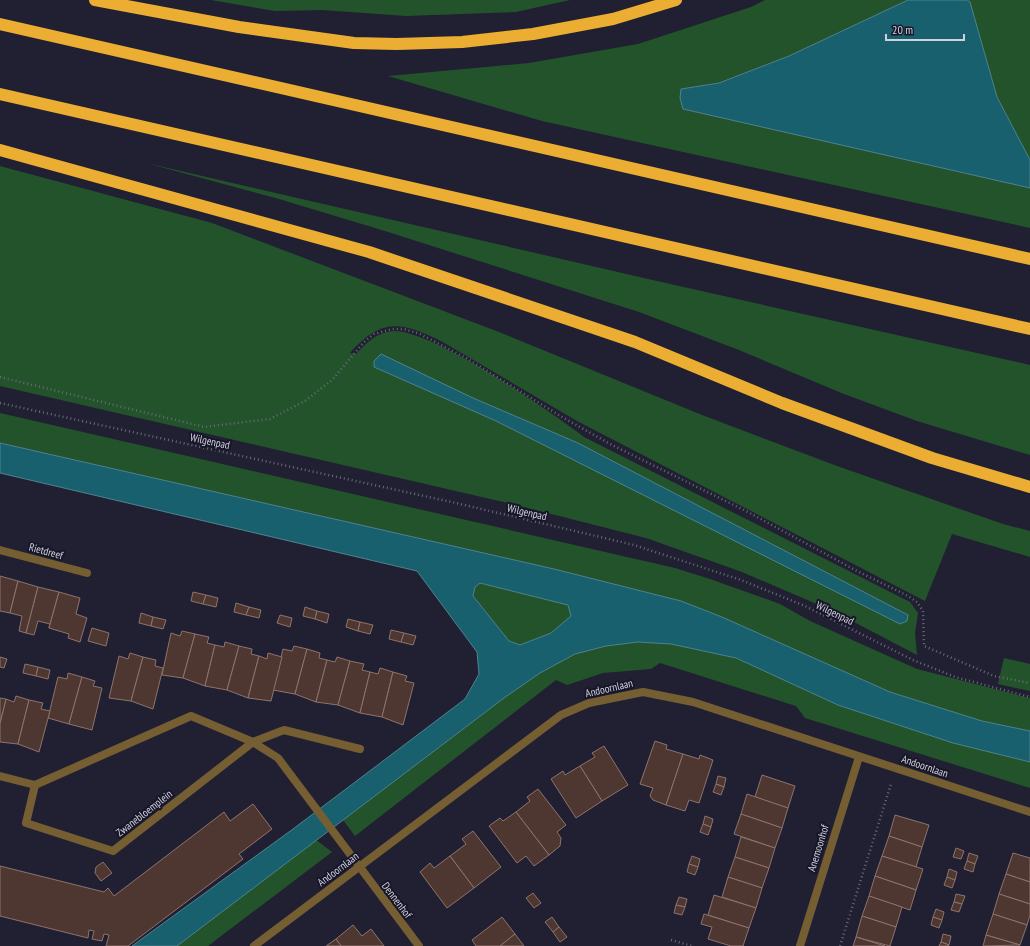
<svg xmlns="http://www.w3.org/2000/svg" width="1030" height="946" font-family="'PT Sans Narrow',sans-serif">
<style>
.green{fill:#23532b;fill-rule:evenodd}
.water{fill:#18606d;stroke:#50828f;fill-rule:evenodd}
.building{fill:#4e3631;stroke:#8e736d}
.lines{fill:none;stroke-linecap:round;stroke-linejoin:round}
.path{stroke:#6a6979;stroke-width:2.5;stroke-dasharray:1 3;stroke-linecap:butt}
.minor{stroke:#765e33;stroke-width:8}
.motorway{stroke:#ebae33;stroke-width:12}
.labels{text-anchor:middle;stroke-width:4;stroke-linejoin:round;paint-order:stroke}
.street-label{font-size:11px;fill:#d1d1de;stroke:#181729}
</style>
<rect width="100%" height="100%" fill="#212033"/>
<g class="green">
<path d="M 211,0 L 570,0 L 516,12 L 406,16 L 322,10 L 275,11 Z"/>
<path d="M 765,0 L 908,0 L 789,56 L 719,83 L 681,89 L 683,109 L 1030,188 L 1030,228 L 542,121 L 388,76 L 529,63 L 638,44 L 751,7 Z"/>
<path d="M 967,0 L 1030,0 L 1030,160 L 997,97 L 970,2 Z"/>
<path d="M 146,163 L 648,279 L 1030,365 L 1030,455 L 917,421 L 844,394 L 739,350 L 639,312 L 385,231 L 279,199 Z"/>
<path d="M 0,166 L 212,223 L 499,332 L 702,415 L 837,466 L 1003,524 L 1030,531 L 1030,557 L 952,534 L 925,601 L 577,421 L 441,341 C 401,322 382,317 350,353 L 356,354 C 366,343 377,332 394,331 C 433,330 550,411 584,437 L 910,602 L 918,613 L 915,633 L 917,655 L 833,611 L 742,572 L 646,538 L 512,504 L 0,386 ZM 374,367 L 473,398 L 578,443 L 908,615 L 900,623 L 496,421 Z"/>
<path d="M 0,413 L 675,568 L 710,579 L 780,604 L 810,621 L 917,669 L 1030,698 L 1030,731 L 982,721 L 890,692 L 722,617 L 554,569 L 0,443 Z"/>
<path d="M 480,583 L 569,605 L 572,616 L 551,633 L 520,645 L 509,641 L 473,596 L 475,587 Z"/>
<path d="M 638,642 L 671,644 L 736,658 L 838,705 L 953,743 L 1030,762 L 1030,788 L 805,718 L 796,706 L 660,663 L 651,669 L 603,673 L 567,685 L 556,680 L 355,836 L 343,820 L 504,698 L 540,673 L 575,654 L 606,646 Z"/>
<path d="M 1004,658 L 1030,664 L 1030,691 L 998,684 Z"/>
<path d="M 315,839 L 332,852 L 208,946 L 177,946 Z"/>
</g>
<g class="water">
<path d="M 908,0 L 967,0 L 970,2 L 997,97 L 1030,160 L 1030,188 L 683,109 L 680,98 L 681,89 L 719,83 L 789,56 Z"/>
<path d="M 381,354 L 473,398 L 578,443 L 908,615 L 907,621 L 900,624 L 496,421 L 374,367 L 374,361 Z"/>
<path d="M 0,443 L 554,569 L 681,601 L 722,617 L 890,692 L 982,721 L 1030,731 L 1030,762 L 953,743 L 838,705 L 736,658 L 671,644 L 638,642 L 606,646 L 575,654 L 540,673 L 504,698 L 177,946 L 132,946 L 293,829 L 465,699 L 479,674 L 477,652 L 417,571 L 0,473 ZM 480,583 L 568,605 L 571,616 L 551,633 L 520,645 L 509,641 L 473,596 L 475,587 Z"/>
</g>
<g class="building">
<path d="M 0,576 L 18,581 L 10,613 L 0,611 Z"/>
<path d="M 18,581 L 38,587 L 26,633 L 19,631 L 22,616 L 10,613 Z"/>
<path d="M 38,587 L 59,592 L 49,628 L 50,624 L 38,621 L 34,635 L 26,633 Z"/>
<path d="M 59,592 L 80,598 L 76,614 L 87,618 L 80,642 L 68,638 L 69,634 L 49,628 Z"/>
<path d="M 193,592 L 206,595 L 203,604 L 191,601 Z"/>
<path d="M 206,595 L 218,598 L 216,607 L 203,604 Z"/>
<path d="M 236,603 L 249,607 L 246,615 L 234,612 Z"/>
<path d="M 249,607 L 261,610 L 259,618 L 246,615 Z"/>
<path d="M 305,607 L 317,611 L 315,619 L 303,616 Z"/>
<path d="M 317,611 L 329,614 L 327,623 L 315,619 Z"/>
<path d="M 141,613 L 153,617 L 151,626 L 139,623 Z"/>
<path d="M 280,615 L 292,618 L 290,627 L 277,623 Z"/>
<path d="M 153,617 L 166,620 L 163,629 L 151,626 Z"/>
<path d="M 348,619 L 360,622 L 358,631 L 346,627 Z"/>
<path d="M 360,622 L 373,625 L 370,634 L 358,631 Z"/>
<path d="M 92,628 L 109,633 L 106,646 L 88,641 Z"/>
<path d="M 391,630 L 404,633 L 401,642 L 389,639 Z"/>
<path d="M 182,631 L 195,634 L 183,678 L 162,675 L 171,633 L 180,636 Z"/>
<path d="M 404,633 L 416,636 L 413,645 L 401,642 Z"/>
<path d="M 195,634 L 209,637 L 207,643 L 215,645 L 205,686 L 183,678 Z"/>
<path d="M 225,642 L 239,646 L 227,690 L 205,686 L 215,645 L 224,647 Z"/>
<path d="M 239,646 L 252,649 L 251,654 L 259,656 L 248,698 L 227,690 Z"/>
<path d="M 294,646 L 307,649 L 295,694 L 273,690 L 283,649 L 292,651 Z"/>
<path d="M 307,649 L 320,653 L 319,658 L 327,660 L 316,702 L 295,694 Z"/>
<path d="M 130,653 L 143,657 L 131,701 L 109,698 L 119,656 L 128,659 Z"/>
<path d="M 268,653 L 282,657 L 271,701 L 248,698 L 259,656 L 267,659 Z"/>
<path d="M 0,657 L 7,659 L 4,668 L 0,667 Z"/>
<path d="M 143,657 L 156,660 L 155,666 L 163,668 L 153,709 L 131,701 Z"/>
<path d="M 337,657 L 350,661 L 338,705 L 316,702 L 327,660 L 335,662 Z"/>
<path d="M 350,661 L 364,664 L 362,670 L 370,672 L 360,713 L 338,705 Z"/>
<path d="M 25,664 L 38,667 L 36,676 L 23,673 Z"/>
<path d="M 38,667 L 50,670 L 48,679 L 36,676 Z"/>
<path d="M 380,668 L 393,672 L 382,717 L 360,713 L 370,672 L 378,674 Z"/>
<path d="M 393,672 L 407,676 L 405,681 L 414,683 L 403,725 L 382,717 Z"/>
<path d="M 68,673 L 82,677 L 69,724 L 48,718 L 58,677 L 67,679 Z"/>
<path d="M 82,677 L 95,681 L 93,686 L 102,688 L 92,730 L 69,724 Z"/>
<path d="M 16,696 L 29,700 L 18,744 L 0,742 L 0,723 L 6,699 L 14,702 Z"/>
<path d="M 0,698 L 6,699 L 0,723 Z"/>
<path d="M 29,700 L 43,703 L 41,709 L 50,711 L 39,752 L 18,744 Z"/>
<path d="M 655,741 L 667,745 L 666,749 L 683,754 L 666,805 L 653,800 L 650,796 L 653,788 L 640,784 Z"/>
<path d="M 604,746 L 628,785 L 602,801 L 580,766 L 595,757 L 592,753 Z"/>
<path d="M 683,754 L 699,759 L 700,755 L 713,760 L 699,803 L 689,800 L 685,811 L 666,805 Z"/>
<path d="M 580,766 L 602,801 L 576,818 L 551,779 L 563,771 L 565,775 Z"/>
<path d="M 762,775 L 795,786 L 788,808 L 755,797 Z"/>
<path d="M 718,776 L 726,778 L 724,787 L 716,784 Z"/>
<path d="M 716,784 L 724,787 L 721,795 L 713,792 Z"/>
<path d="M 538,789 L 566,825 L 557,832 L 561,838 L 560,846 L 549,855 L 516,812 L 530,801 L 527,797 Z"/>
<path d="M 747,794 L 788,808 L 782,828 L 741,814 Z"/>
<path d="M 253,804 L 272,829 L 239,854 L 243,859 L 128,946 L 106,946 L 109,935 L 104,934 L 102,941 L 92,939 L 94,931 L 89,930 L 88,938 L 0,916 L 0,866 L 104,892 L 108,888 L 114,896 L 224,812 L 230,821 Z"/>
<path d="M 516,812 L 549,855 L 534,866 L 526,856 L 517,863 L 489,826 L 500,818 L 503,821 Z"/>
<path d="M 741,814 L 782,828 L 775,848 L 734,834 Z"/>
<path d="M 895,815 L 929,825 L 922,847 L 889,836 Z"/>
<path d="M 705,816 L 713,819 L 711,827 L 703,824 Z"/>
<path d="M 703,824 L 711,827 L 708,835 L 700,832 Z"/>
<path d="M 473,831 L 501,867 L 474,888 L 450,856 L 466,844 L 462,839 Z"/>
<path d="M 889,836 L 922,847 L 916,867 L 882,856 Z"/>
<path d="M 741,837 L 775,848 L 769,868 L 735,857 Z"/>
<path d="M 956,848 L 964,851 L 961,859 L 953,857 Z"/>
<path d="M 969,853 L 978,856 L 975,864 L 967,861 Z"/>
<path d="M 1013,853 L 1030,858 L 1030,882 L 1006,874 Z"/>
<path d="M 450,856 L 474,888 L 447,908 L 420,872 L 430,863 L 434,868 Z"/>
<path d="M 692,856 L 700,859 L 698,867 L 689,864 Z"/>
<path d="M 882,856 L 923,869 L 916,890 L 875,876 Z"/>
<path d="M 735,857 L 769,868 L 762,888 L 728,877 Z"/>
<path d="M 967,861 L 975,864 L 973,872 L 964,869 Z"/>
<path d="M 103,862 L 112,873 L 101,881 L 95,873 L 96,867 Z"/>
<path d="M 689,864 L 698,867 L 695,875 L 687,872 Z"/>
<path d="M 949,869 L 957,872 L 955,880 L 947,877 Z"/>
<path d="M 1006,874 L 1030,882 L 1030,904 L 999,894 Z"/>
<path d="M 875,876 L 916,890 L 910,910 L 869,896 Z"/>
<path d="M 728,877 L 762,888 L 756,908 L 722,897 Z"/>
<path d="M 947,877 L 955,880 L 952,888 L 944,885 Z"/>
<path d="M 533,893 L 541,903 L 534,908 L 526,898 Z"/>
<path d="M 956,894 L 965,896 L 962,904 L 954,902 Z"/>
<path d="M 999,894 L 1030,904 L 1030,915 L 1027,925 L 993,914 Z"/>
<path d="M 714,895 L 756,908 L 749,928 L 708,915 Z"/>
<path d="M 869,896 L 902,907 L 896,927 L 862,916 Z"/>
<path d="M 679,897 L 687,899 L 685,907 L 676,905 Z"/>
<path d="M 954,902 L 962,904 L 959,912 L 951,910 Z"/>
<path d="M 676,905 L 685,907 L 682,915 L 674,913 Z"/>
<path d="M 936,909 L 944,912 L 942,920 L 933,917 Z"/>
<path d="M 704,914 L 749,928 L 743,946 L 731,946 L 708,939 L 712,927 L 701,924 Z"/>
<path d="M 993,914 L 1027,925 L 1020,945 L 986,935 Z"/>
<path d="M 862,916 L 896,927 L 890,946 L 856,937 Z"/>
<path d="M 502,917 L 515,934 L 500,946 L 476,946 L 472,940 Z"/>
<path d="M 552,917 L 559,927 L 553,932 L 545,922 Z"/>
<path d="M 933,917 L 942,920 L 939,928 L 931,925 Z"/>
<path d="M 353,925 L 362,936 L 371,929 L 384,946 L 341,946 L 336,939 Z"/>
<path d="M 559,927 L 567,937 L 560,942 L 553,932 Z"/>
<path d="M 515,934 L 524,946 L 500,946 Z"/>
<path d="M 943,934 L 951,936 L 949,945 L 941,942 Z"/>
<path d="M 986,935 L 1020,945 L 983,946 Z"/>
<path d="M 856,937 L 885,946 L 853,946 Z"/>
<path d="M 336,939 L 341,946 L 326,946 Z"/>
<path d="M 941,942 L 949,945 L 948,946 L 939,946 Z"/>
</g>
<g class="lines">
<g class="path">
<path d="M 0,377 L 204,427 L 270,419 L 305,401 L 332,380 L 364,342 L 374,334 L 392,329 L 404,329 L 420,334 L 466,358 L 562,417 L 612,445 L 746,511 L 857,571 L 908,596 L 917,602 L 923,611 L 924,646 L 994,676 L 1030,683"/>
<path d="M 0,403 L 456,503 L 634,545 L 741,580 L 805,606 L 913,660 L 955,677 L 1030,697"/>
<path d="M 671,940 L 692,946"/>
<path d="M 840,946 L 891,784"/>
</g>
<g class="minor">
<path d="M 0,550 L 87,573"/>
<path d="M 0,776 L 35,785 L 191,716 L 253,742 L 278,758 L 419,946"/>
<path d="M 35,785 L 26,823 L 113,851 L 253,742 L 284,730 L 360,749"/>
<path d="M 254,946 L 561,715 L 589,703 L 643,692 L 693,702 L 1030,812"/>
<path d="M 800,946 L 859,757"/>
</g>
<g class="motorway">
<path d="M 95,0 L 239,27 L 354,43 L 397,44 L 462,42 L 533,34 L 613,19 L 676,0"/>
<path d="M 0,24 L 1030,259"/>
<path d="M 0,94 L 1030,329"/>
<path d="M 0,150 L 369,252 L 635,342 L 782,403 L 932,458 L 1030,487"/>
</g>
</g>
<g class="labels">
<g class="street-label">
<text transform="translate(210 441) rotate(12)" y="4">Wilgenpad</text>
<text transform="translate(527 512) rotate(13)" y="4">Wilgenpad</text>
<text transform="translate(46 551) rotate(15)" y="4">Rietdreef</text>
<text transform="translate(835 613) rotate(26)" y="4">Wilgenpad</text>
<text transform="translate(609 688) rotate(-13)" y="4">Andoornlaan</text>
<text transform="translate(925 766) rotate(19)" y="4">Andoornlaan</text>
<text transform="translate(144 813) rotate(-38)" y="4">Zwanebloemplein</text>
<text transform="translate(818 848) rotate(-73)" y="4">Anemoonhof</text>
<text transform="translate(338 869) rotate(-37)" y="4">Andoornlaan</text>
<text transform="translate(397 900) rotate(53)" y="4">Dennenhof</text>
</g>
</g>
<path d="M886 34v6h78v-6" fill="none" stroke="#d1d1de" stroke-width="2"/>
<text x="892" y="34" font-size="12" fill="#d1d1de" stroke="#181729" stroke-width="3" paint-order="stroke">20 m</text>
</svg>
